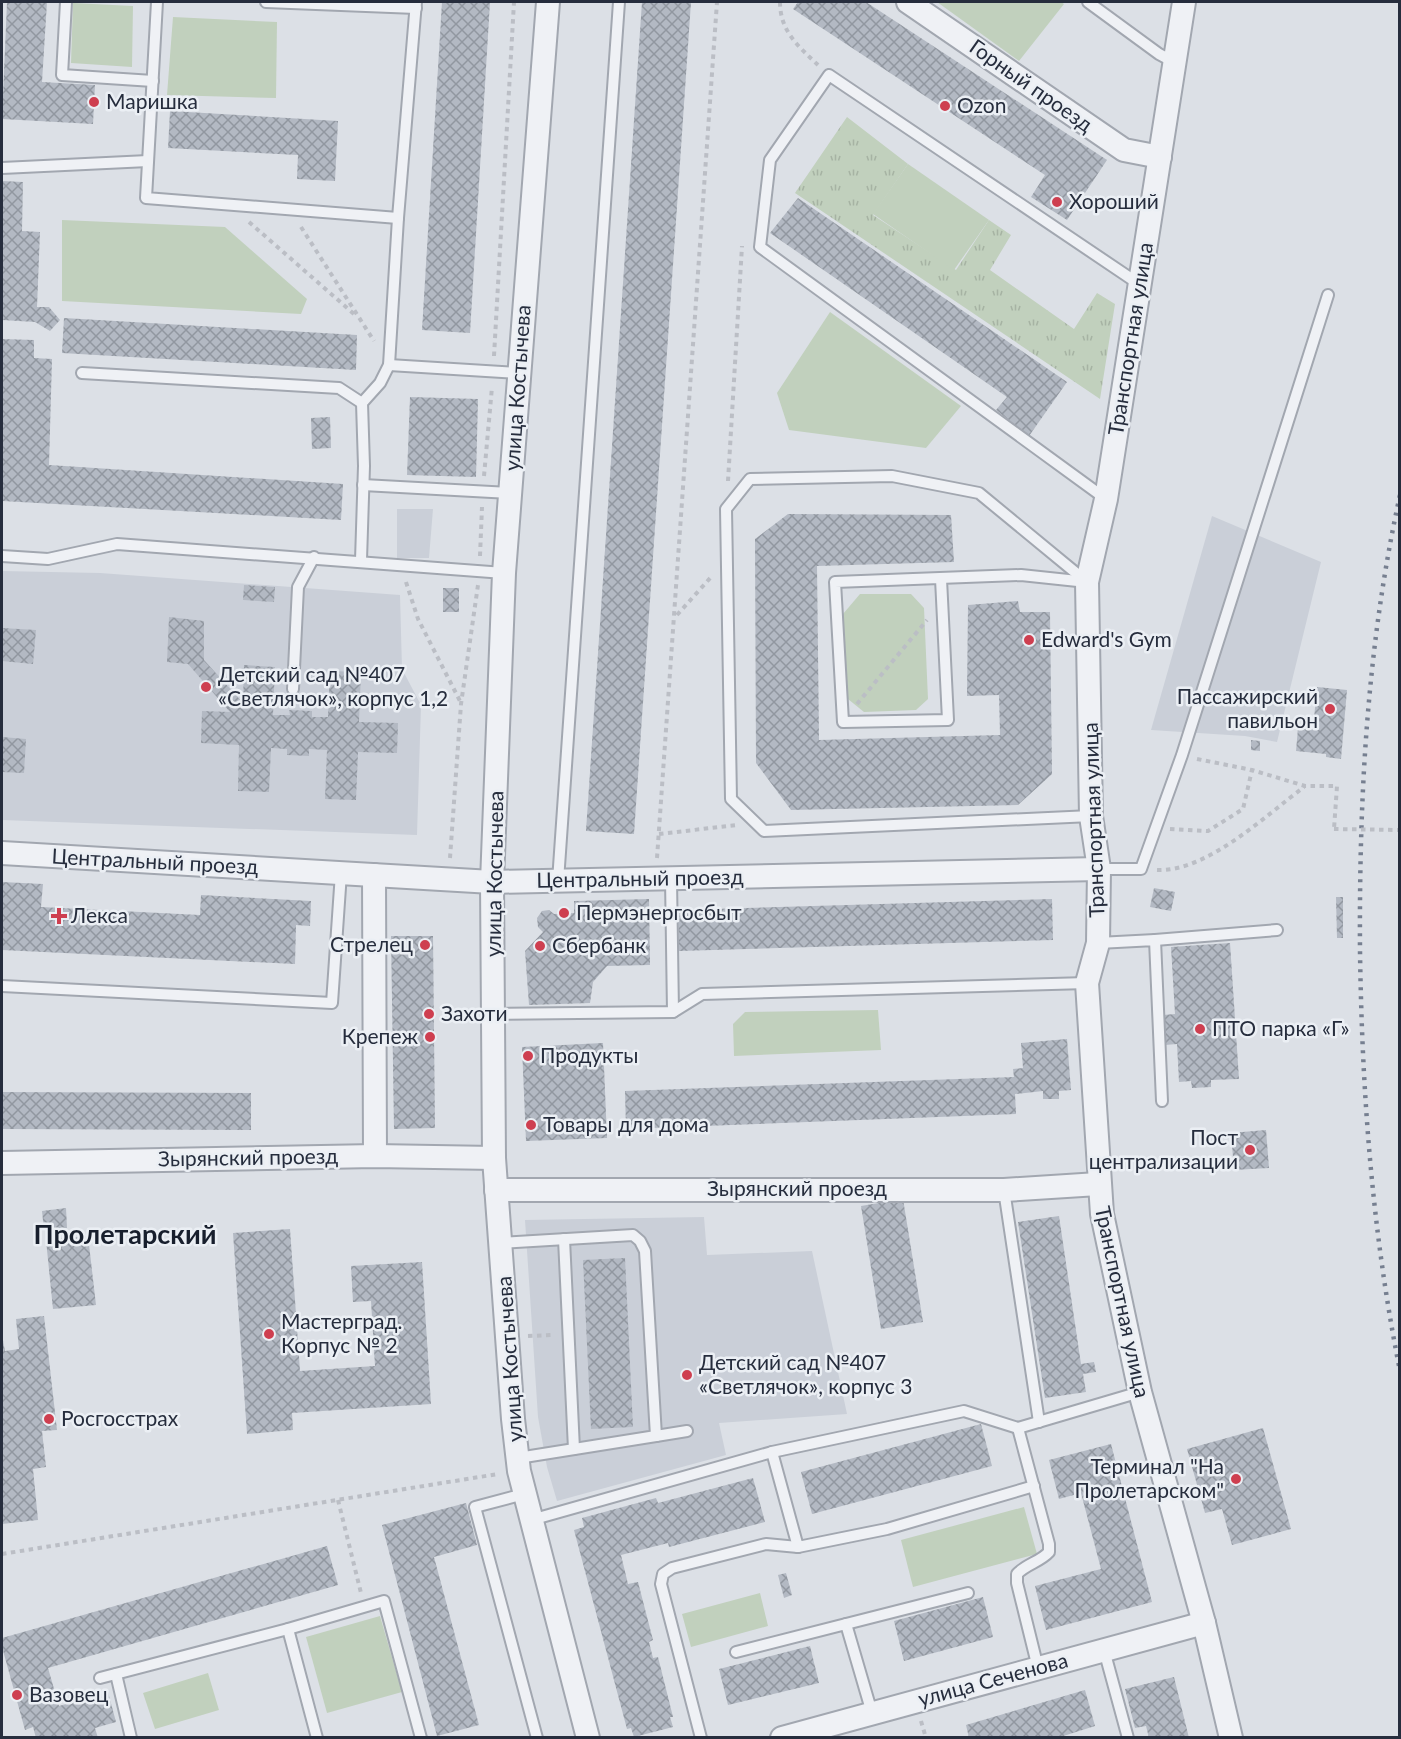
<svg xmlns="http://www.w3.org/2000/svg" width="1401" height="1739" font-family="Lato,sans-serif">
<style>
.built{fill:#cacfd8}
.grass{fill:url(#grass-tufts)}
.green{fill:#c1d0bd}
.building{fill:url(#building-cross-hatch)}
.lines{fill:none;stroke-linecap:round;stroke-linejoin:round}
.service-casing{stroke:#a2a7b0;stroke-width:14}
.minor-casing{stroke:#a2a7b0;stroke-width:26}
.path{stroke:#bbbec5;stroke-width:4;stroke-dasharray:4.5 4.5;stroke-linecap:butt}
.service{stroke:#eff1f5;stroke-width:10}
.minor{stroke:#eff1f5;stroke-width:22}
.rail{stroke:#767f90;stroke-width:4.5;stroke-dasharray:3 6;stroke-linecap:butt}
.path-bridge{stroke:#bbbec5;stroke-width:4;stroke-dasharray:4.5 4.5;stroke-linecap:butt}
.poi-dot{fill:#ce3f50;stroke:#ebeff4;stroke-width:2}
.labels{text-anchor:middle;stroke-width:5;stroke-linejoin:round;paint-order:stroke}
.street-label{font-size:21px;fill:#262d3d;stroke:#ebeff4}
.poi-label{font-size:21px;fill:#262d3d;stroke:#ebeff4;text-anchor:start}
.district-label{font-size:27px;font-weight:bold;fill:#181f2d;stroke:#ebeff4}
</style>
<defs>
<pattern id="grass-tufts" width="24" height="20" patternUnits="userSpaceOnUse" patternTransform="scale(1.5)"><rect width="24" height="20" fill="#c1d0bd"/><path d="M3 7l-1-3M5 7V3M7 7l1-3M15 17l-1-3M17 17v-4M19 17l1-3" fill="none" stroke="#a6b3a3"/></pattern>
<pattern id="building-cross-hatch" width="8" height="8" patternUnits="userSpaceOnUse" patternTransform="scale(1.5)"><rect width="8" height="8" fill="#b3b9c3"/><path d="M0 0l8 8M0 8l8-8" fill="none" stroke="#9197a0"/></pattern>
</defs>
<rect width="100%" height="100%" fill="#dce0e6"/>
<g class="built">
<path d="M 397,509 L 433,509 L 429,558 L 397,558 Z"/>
<path d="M 1212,516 L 1321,562 L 1277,742 L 1245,736 L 1151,730 Z"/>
<path d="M 2,571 L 100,573 L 400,595 L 402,669 L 421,705 L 417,835 L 2,820 Z"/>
<path d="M 704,1217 L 707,1255 L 812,1251 L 847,1414 L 719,1423 L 726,1455 L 557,1501 L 547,1467 L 538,1417 L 525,1220 Z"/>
</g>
<path class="grass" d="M 847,117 L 908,164 L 873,215 L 956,270 L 989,220 L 1011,235 L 990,270 L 1074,329 L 1097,293 L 1115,304 L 1100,399 L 795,193 Z"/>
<g class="green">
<path d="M 937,2 L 1061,2 L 1064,4 L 1019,61 Z"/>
<path d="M 73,3 L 133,6 L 132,67 L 71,63 Z"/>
<path d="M 173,17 L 277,22 L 276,98 L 167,95 Z"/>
<path d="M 908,164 L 989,220 L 954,270 L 873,214 Z"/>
<path d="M 62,220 L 225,227 L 307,299 L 301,314 L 62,301 Z"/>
<path d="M 830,312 L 961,406 L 926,448 L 789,430 L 777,393 Z"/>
<path d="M 860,594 L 911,594 L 924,608 L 928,699 L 916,710 L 864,712 L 848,699 L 843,614 Z"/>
<path d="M 878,1010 L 881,1050 L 734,1056 L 733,1024 L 745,1012 Z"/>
<path d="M 1024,1507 L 1037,1554 L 913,1587 L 901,1540 Z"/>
<path d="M 760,1593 L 768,1626 L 691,1647 L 682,1614 Z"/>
<path d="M 380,1616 L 402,1692 L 327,1713 L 306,1637 Z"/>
<path d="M 208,1673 L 219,1710 L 155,1729 L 143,1693 Z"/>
</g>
<g class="building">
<path d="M 7,2 L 47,2 L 42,82 L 95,85 L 93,124 L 2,119 Z"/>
<path d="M 442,2 L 490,2 L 470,333 L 422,330 Z"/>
<path d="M 642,2 L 691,2 L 634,834 L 586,831 Z"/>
<path d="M 798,2 L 866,2 L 1107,160 L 1067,220 L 1031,197 L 1045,175 L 793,9 Z"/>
<path d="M 170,111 L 338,121 L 335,181 L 297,179 L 298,155 L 168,148 Z"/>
<path d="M 2,181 L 23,182 L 22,231 L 40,232 L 37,307 L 49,307 L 60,320 L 50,331 L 35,322 L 2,320 Z"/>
<path d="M 798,198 L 1067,382 L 1029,436 L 996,410 L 1007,397 L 770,233 Z"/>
<path d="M 64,318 L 357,335 L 356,370 L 62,353 Z"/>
<path d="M 2,339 L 34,340 L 34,358 L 52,359 L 49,465 L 343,484 L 341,520 L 2,501 Z"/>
<path d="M 410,397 L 478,399 L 476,477 L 407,475 Z"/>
<path d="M 330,417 L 331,448 L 312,449 L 311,418 Z"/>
<path d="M 788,514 L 951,515 L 954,562 L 817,566 L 819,740 L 1000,735 L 999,695 L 967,696 L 968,605 L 1018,601 L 1020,612 L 1050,612 L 1052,774 L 1018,805 L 791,810 L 756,763 L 755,539 Z"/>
<path d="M 244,585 L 275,587 L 274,602 L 243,600 Z"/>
<rect x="443" y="588" width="16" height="24"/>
<path d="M 169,617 L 204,621 L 204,660 L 243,703 L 244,665 L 275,667 L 273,715 L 290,715 L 289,710 L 312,711 L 312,717 L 328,717 L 330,671 L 361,672 L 359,722 L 398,723 L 397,753 L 358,752 L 356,800 L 325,799 L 327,750 L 309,749 L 309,756 L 287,755 L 287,749 L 271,748 L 269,792 L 238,791 L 239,745 L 201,743 L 202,711 L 230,712 L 188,664 L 167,662 Z"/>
<path d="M 2,628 L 36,630 L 33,664 L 2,661 Z"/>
<path d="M 1317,687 L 1347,690 L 1341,759 L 1326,757 L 1326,754 L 1296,751 L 1298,728 L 1313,729 Z"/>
<path d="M 2,737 L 26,739 L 24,773 L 2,772 Z"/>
<path d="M 1251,740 L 1260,741 L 1260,751 L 1251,750 Z"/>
<path d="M 2,882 L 43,884 L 41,907 L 200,915 L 201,895 L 311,901 L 310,926 L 296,925 L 295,964 L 2,950 Z"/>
<path d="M 1154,888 L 1175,892 L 1171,911 L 1150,907 Z"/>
<path d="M 1336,897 L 1343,897 L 1343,938 L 1337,938 Z"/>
<path d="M 649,899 L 650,965 L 607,966 L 593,982 L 590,1003 L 529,1005 L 525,951 L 543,932 L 538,927 L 537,918 L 542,911 L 549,910 L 554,914 L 574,913 L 574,901 Z"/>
<path d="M 1052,899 L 1053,940 L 679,951 L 678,910 Z"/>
<path d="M 391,936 L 433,936 L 435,1128 L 394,1129 Z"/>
<path d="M 1230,943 L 1239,1079 L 1211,1080 L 1211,1087 L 1192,1088 L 1191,1081 L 1179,1082 L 1177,1044 L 1165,1045 L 1163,1015 L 1175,1014 L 1171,947 Z"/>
<path d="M 1067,1039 L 1071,1090 L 1059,1091 L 1059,1099 L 1043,1099 L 1043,1091 L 1015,1094 L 1016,1114 L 626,1129 L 625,1091 L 1014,1077 L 1013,1069 L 1023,1068 L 1021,1043 Z"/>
<path d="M 603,1043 L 607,1138 L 526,1141 L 522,1047 Z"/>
<path d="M 2,1092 L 251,1093 L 251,1130 L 2,1129 Z"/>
<path d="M 1266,1130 L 1269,1168 L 1234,1170 L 1231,1133 Z"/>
<path d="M 903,1199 L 923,1322 L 881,1329 L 861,1206 Z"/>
<path d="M 66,1208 L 67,1228 L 44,1230 L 42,1211 Z"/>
<path d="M 1059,1216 L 1081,1364 L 1094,1362 L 1096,1372 L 1083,1374 L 1086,1392 L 1045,1398 L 1018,1222 Z"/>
<path d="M 290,1229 L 300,1371 L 375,1366 L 371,1301 L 353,1302 L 351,1266 L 422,1262 L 431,1404 L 292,1413 L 293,1430 L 247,1434 L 233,1233 Z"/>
<path d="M 88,1236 L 96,1305 L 53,1309 L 46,1240 Z"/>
<path d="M 625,1258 L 633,1427 L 591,1429 L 583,1260 Z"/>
<path d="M 44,1316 L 57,1430 L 42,1431 L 46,1467 L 33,1469 L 38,1520 L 2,1524 L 2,1335 L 5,1351 L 19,1349 L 16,1319 Z"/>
<path d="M 981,1424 L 992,1466 L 812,1514 L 801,1472 Z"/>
<path d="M 1263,1428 L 1291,1529 L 1232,1545 L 1222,1509 L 1205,1513 L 1187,1449 Z"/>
<path d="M 1111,1444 L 1152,1602 L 1046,1630 L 1035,1586 L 1101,1569 L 1081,1493 L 1059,1499 L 1049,1460 Z"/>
<path d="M 753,1478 L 765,1522 L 669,1547 L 668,1543 L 621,1555 L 628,1584 L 638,1582 L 653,1640 L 649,1642 L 653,1658 L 658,1657 L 673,1717 L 670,1717 L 673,1727 L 634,1737 L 631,1728 L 627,1729 L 574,1530 L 584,1527 L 582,1518 L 656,1498 L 658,1503 Z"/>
<path d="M 466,1503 L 477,1545 L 434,1557 L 479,1725 L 437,1736 L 382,1525 Z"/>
<path d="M 327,1546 L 338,1585 L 48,1668 L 59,1706 L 108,1692 L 116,1722 L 95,1728 L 98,1738 L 36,1738 L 33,1727 L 25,1730 L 2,1647 L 2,1638 Z"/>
<path d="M 786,1573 L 792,1595 L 784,1598 L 778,1575 Z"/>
<path d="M 983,1597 L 993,1637 L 904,1661 L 894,1621 Z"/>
<path d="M 810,1646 L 819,1683 L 728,1705 L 719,1669 Z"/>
<path d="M 1174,1677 L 1189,1738 L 1149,1738 L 1146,1726 L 1135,1728 L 1125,1689 Z"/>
<path d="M 1085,1690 L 1095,1726 L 1057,1738 L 969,1738 L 966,1725 Z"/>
</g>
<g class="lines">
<g class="service-casing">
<g id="service">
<path d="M 66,2 L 62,75 L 153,81"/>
<path d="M 157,2 L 146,198 L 398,218"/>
<path d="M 266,2 L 416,8"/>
<path d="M 1088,2 L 1159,54 L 1174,62"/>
<path d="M 2,168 L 148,161"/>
<path d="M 389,365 L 519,373"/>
<path d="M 82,373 L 339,388 L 362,403"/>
<path d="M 363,485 L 510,493"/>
<path d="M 1106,499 L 760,247 L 770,160 L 829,75 L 1139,284"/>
<path d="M 2,556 L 48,559 L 117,544 L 504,573"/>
<path d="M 361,560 L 364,466 L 362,403 L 380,383 L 389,365 L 398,218 L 416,2"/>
<path d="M 941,579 L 948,720 L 843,722 L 835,582 L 1021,575 L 1087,582"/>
<path d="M 1087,582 L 979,493 L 892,476 L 750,479 L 726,509 L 731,799 L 764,831 L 1091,816"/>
<path d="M 293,689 L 298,587 L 314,557"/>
<path d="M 1099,869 L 1141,869 L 1182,755 L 1328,295"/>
<path d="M 558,881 L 619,2"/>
<path d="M 1155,940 L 1277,930"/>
<path d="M 1098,943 L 1155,940 L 1162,1101"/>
<path d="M 2,986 L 332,1003 L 341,873"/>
<path d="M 673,1012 L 702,994 L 1087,983"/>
<path d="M 494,1014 L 673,1012 L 671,879"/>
<path d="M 1004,1190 L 1039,1422"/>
<path d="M 564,1239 L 574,1449"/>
<path d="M 501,1243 L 633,1235 L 640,1241 L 645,1251 L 656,1436 L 518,1458"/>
<path d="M 656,1436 L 687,1431"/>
<path d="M 772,1452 L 964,1411 L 1018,1428"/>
<path d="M 524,1494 L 475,1507 L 537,1738"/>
<path d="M 531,1520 L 772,1452 L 798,1547 L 887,1529 L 1034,1486"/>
<path d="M 846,1624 L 968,1593"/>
<path d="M 288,1629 L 317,1738"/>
<path d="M 1104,1650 L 1128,1738"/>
<path d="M 736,1652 L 846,1624 L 872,1713"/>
<path d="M 1038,1668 L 1017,1583 L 1017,1574 C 1026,1564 1040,1562 1049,1552 L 1049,1544 L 1018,1428 L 1140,1392"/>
<path d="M 116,1674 L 131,1738"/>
<path d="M 100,1678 L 288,1629 L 384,1601 L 421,1738"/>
<path d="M 701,1738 L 661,1584 L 663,1574 L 672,1568 L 766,1544 L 798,1547"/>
</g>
</g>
<g class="minor-casing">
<g id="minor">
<path d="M 548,2 L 504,573 L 492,882 L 494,1158 L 513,1419 L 519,1471 L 588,1738"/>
<path d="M 908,2 L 1124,150 L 1160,157"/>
<path d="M 1184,2 L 1106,499 L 1087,582 L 1091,816 L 1099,869 L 1098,943 L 1087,983 L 1102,1214 L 1140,1392 L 1204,1623 L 1231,1738"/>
<path d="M 2,853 L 492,882 L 1099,869"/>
<path d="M 374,875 L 375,1156"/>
<path d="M 2,1163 L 375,1156 L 494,1158"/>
<path d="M 496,1190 L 1004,1190 L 1098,1184"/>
<path d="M 782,1738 L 1204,1623"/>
</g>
</g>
<g class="path">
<path d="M 780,2 C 780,31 798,46 818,65"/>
<path d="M 249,222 L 354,314"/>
<path d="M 301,227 L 374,341"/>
<path d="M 494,356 L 514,2"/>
<path d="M 484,476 L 492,387"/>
<path d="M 728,481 L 742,246"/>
<path d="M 480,556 L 482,507"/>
<path d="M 406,582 L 418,619 L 461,703"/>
<path d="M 677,615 L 712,576"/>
<path d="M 857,704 L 927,620"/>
<path d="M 1197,759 L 1252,770 L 1305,786 L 1337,786 L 1334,829"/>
<path d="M 1170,829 L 1208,831 L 1243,809 L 1252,770"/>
<path d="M 659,834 L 737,825"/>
<path d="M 450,858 L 461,704 L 478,585"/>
<path d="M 657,858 L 717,2"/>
<path d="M 1157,870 C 1207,872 1265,816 1304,787"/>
<path d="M 528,1336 L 553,1335"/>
<path d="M 338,1500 L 361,1593"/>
<path d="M 2,1554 L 498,1474"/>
<path d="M 921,1721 L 926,1738"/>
</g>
<use href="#service" class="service"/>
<use href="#minor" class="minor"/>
<path class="rail" d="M 1400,495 C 1367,645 1359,797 1360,951 C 1362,1092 1372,1232 1400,1371"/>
<path class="path-bridge" d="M 1334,829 L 1400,830"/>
</g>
<g class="poi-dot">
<circle cx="94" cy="102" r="6"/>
<circle cx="945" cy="106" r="6"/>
<circle cx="1057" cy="202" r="6"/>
<circle cx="1029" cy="640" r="6"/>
<circle cx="206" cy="687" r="6"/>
<circle cx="1330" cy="709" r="6"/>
<circle cx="564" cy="913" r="6"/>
<path d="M56 907h6v6h6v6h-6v6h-6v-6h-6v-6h6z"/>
<circle cx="425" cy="945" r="6"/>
<circle cx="540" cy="946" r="6"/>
<circle cx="429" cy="1014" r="6"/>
<circle cx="1200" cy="1029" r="6"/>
<circle cx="430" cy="1037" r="6"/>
<circle cx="528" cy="1056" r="6"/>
<circle cx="531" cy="1125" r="6"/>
<circle cx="1250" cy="1150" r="6"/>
<circle cx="269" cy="1334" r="6"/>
<circle cx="687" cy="1375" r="6"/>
<circle cx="49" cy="1419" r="6"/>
<circle cx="1236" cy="1479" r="6"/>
<circle cx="17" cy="1695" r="6"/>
</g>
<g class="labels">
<g class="street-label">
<text transform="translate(1031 86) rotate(35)" y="7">Горный проезд</text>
<text transform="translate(1131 339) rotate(-81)" y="7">Транспортная улица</text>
<text transform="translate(518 388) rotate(-86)" y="7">улица Костычева</text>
<text transform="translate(1094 820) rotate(-92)" y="7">Транспортная улица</text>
<text transform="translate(155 862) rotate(3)" y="7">Центральный проезд</text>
<text transform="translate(495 874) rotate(-89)" y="7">улица Костычева</text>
<text transform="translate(640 879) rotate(-1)" y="7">Центральный проезд</text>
<text transform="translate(248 1158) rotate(-1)" y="7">Зырянский проезд</text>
<text x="797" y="1196">Зырянский проезд</text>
<text transform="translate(1122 1302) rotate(78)" y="7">Транспортная улица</text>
<text transform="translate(510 1359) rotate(-94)" y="7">улица Костычева</text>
<text transform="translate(993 1680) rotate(-15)" y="7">улица Сеченова</text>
</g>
<g class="poi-label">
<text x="106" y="109">Маришка</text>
<text x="957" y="113">Ozon</text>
<text x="1069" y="209">Хороший</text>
<text x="1041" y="647">Edward's Gym</text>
<text x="218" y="682">Детский сад №407<tspan x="218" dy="24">«Светлячок», корпус 1,2</tspan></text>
<text x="1318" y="704" text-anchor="end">Пассажирский<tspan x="1318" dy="24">павильон</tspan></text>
<text x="576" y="920">Пермэнергосбыт</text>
<text x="71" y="923">Лекса</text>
<text x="413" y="952" text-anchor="end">Стрелец</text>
<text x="552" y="953">Сбербанк</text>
<text x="441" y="1021">Захоти</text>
<text x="1212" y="1036">ПТО парка «Г»</text>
<text x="418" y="1044" text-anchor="end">Крепеж</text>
<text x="540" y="1063">Продукты</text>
<text x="543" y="1132">Товары для дома</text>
<text x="1238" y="1145" text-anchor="end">Пост<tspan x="1238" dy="24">централизации</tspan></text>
<text x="281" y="1329">Мастерград.<tspan x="281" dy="24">Корпус № 2</tspan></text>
<text x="699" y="1370">Детский сад №407<tspan x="699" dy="24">«Светлячок», корпус 3</tspan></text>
<text x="61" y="1426">Росгосстрах</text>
<text x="1224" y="1474" text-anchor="end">Терминал "На<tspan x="1224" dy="24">Пролетарском"</tspan></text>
<text x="29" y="1702">Вазовец</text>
</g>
<g class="district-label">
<text x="125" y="1244">Пролетарский</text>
</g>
</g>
<rect width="1401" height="1739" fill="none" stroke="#262d3d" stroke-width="6"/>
</svg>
